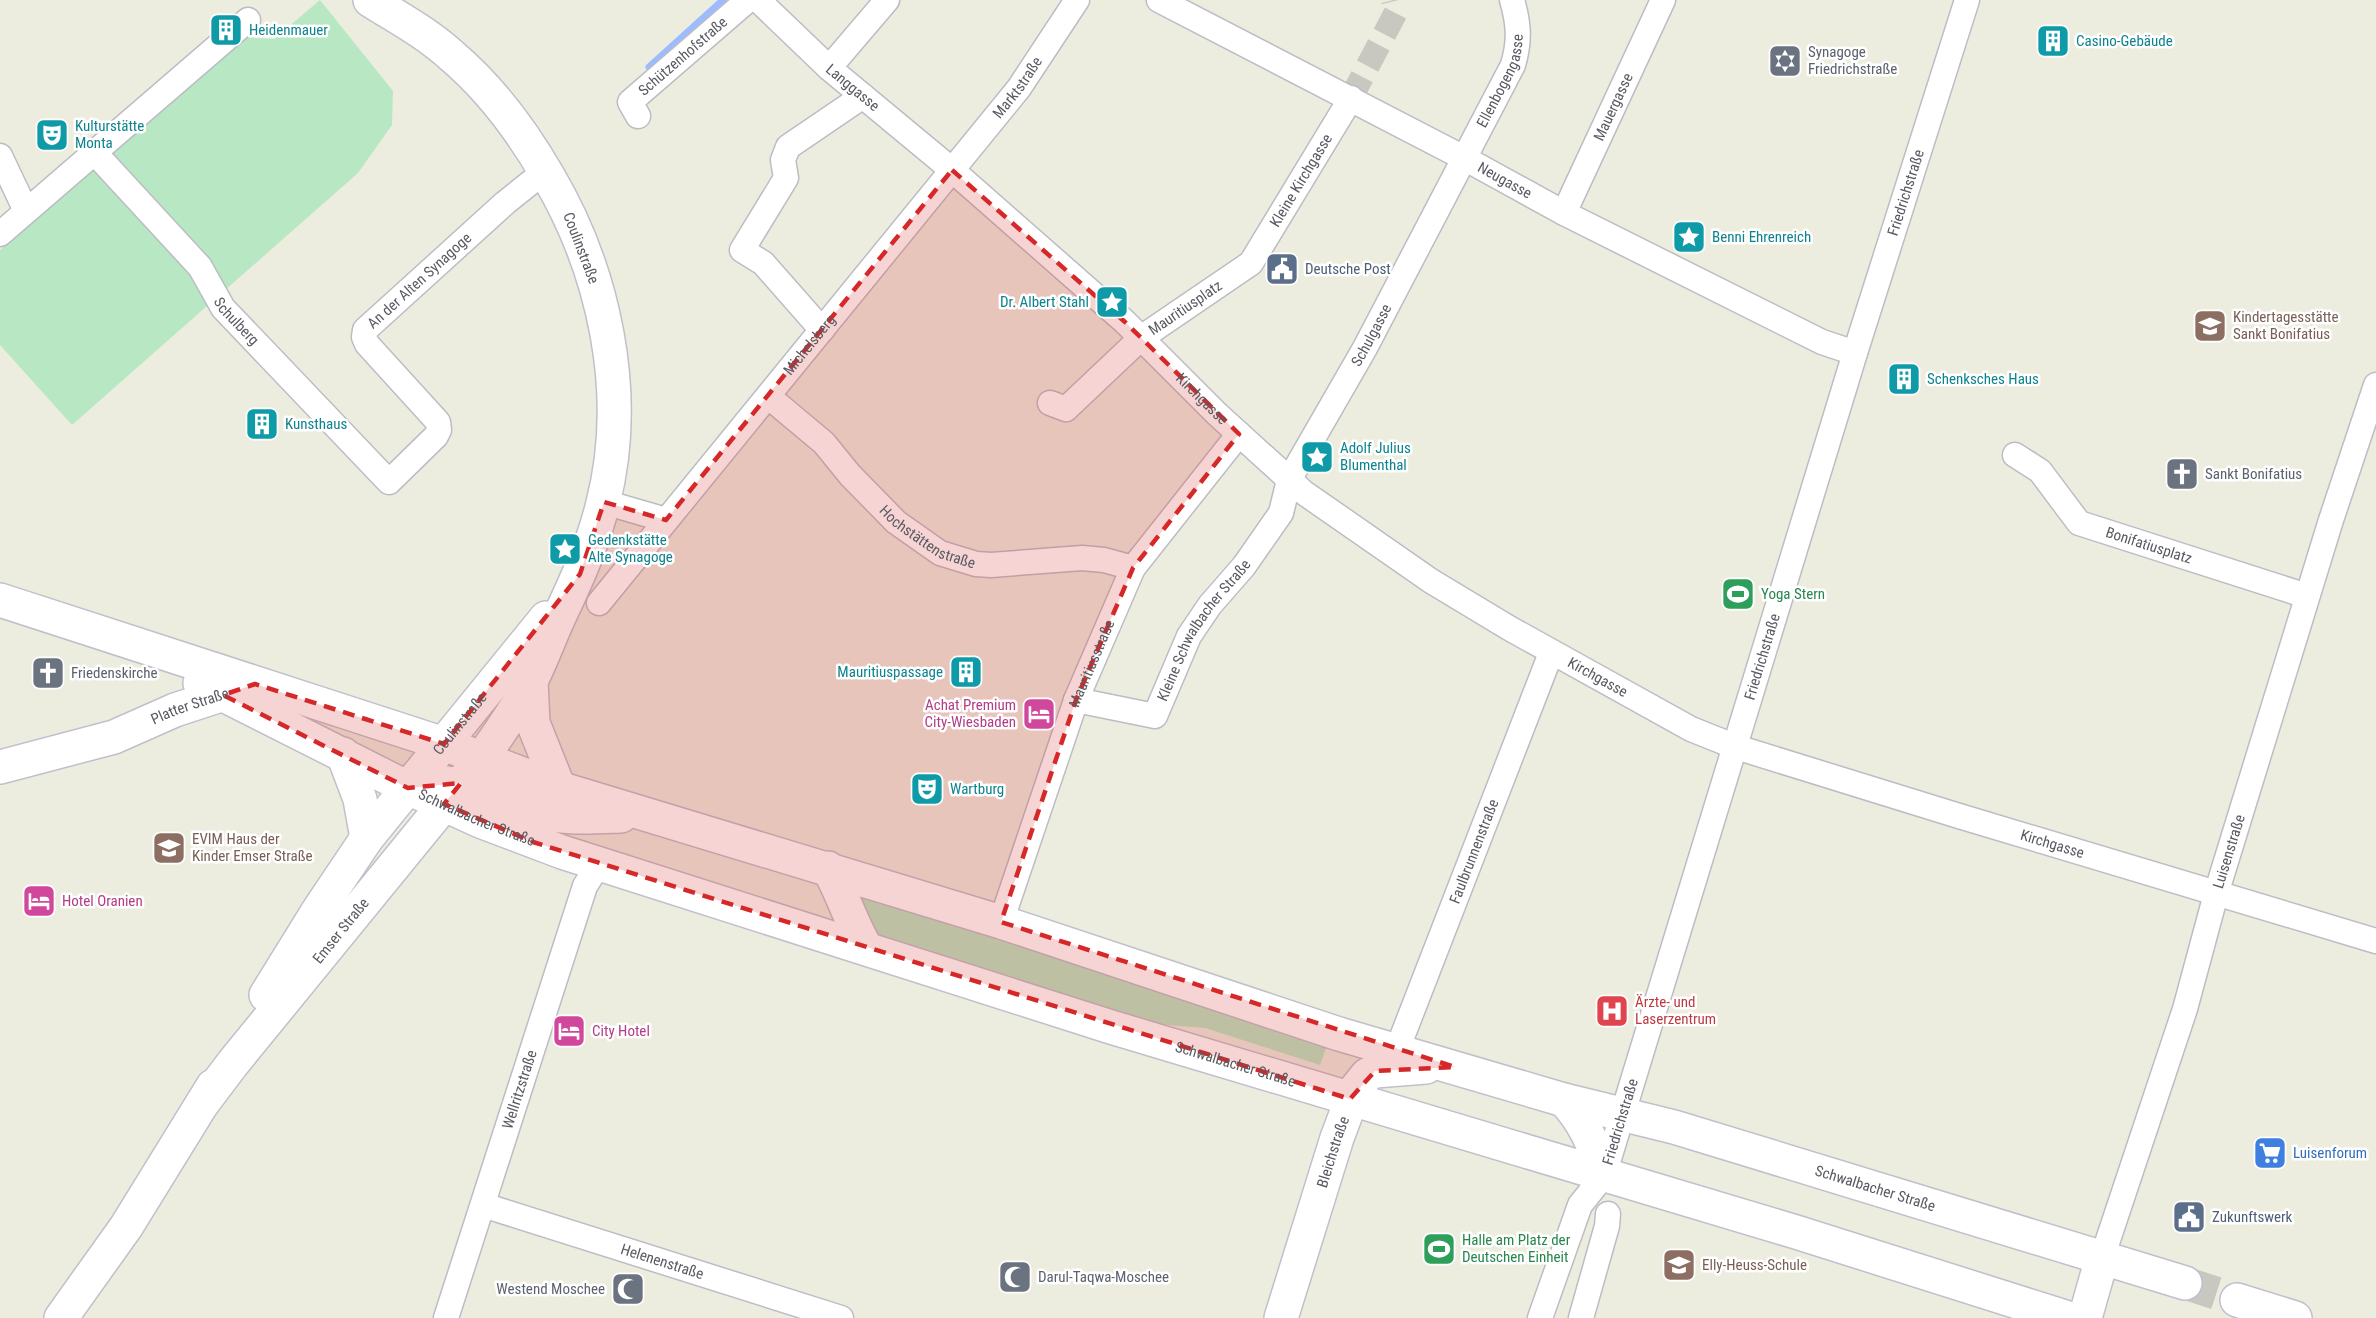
<svg xmlns="http://www.w3.org/2000/svg" width="2376" height="1318" font-family="'Roboto Condensed',sans-serif">
<style>
.green{fill:#b8e7c4}
.lines{fill:none;stroke-linecap:round;stroke-linejoin:round}
.stream{stroke:#9dbcff;stroke-width:7}
.street-tunnel{stroke:#c8c8c0;stroke-width:24;stroke-dasharray:24 12;stroke-linecap:butt}
.secondary-tunnel{stroke:#c8c8c0;stroke-width:33;stroke-dasharray:33 16;stroke-linecap:butt}
.street-casing{stroke:#bcbdc4;stroke-width:27}
.secondary-casing{stroke:#bfc0ca;stroke-width:36}
.street{stroke:#fff;stroke-width:24}
.secondary{stroke:#fff;stroke-width:33}
.marked{fill:#d62828;fill-opacity:0.2;stroke:#d62828;stroke-width:4.5;stroke-dasharray:12 8;stroke-linejoin:round}
.labels{text-anchor:middle;stroke-width:5;stroke-linejoin:round;paint-order:stroke}
.culture-label{font-size:15px;fill:#0d838f;stroke:#fff;text-anchor:start}
.worship-label{font-size:15px;fill:#5b616d;stroke:#fff;text-anchor:start}
.street-label{font-size:15px;fill:#585a62;stroke:#fff}
.service-label{font-size:15px;fill:#4e5e75;stroke:#fff;text-anchor:start}
.education-label{font-size:15px;fill:#785e54;stroke:#fff;text-anchor:start}
.leisure-label{font-size:15px;fill:#27864d;stroke:#fff;text-anchor:start}
.hotel-label{font-size:15px;fill:#b23c85;stroke:#fff;text-anchor:start}
.health-label{font-size:15px;fill:#be3a42;stroke:#fff;text-anchor:start}
.shop-label{font-size:15px;fill:#366cbe;stroke:#fff;text-anchor:start}
</style>
<rect width="100%" height="100%" fill="#ededdf"/>
<g class="green">
<path d="M 320,0 L 393,91 L 392,125 L 358,173 L 72,425 L 0,345 L 0,250 L 243,37 L 274,39 Z"/>
<path d="M 844,891 L 1329,1040 L 1320,1065 L 1205,1028 L 1143,1023 L 832,923 Z"/>
</g>
<g class="lines">
<path class="stream" d="M 649,67 L 723,0"/>
<path class="street-tunnel" d="M 1351,98 L 1396,12 L 1393,0"/>
<path class="secondary-tunnel" d="M 2185,1283 L 2237,1300"/>
<g class="street-casing">
<g id="street">
<path id="s1" d="M 758,0 L 829,68 L 952,170 L 1125,322 L 1217,414 L 1303,492 L 1431,581 L 1509,628 L 1691,729 L 1736,747 L 1959,816 L 2376,941"/>
<path id="s2" d="M 1159,0 L 1464,158 L 1564,213 L 1822,342 L 1855,353"/>
<path d="M 829,68 L 887,0"/>
<path id="s3" d="M 638,116 L 630,102 L 748,0"/>
<path id="s4" d="M 94,152 L 200,267 L 223,308 L 389,482 L 436,436 L 439,430 L 438,422 L 367,344 L 364,337 L 365,330 L 505,203 L 545,171"/>
<path d="M 0,156 L 26,211"/>
<path id="s5" d="M 1564,213 L 1663,0"/>
<path d="M 0,234 L 248,20"/>
<path d="M 822,330 L 763,263 L 742,250 L 786,178 L 783,160 L 788,147 L 863,96"/>
<path id="s6" d="M 769,397 L 824,443 L 850,475 L 896,522 L 940,553 L 976,564 L 991,565 L 1082,558 L 1104,560 L 1133,568"/>
<path id="s7" d="M 1050,403 L 1066,409 L 1141,338 L 1251,263 L 1351,98"/>
<path id="s8" d="M 2015,455 L 2040,471 L 2079,523 L 2307,596"/>
<path d="M 604,502 L 666,520"/>
<path id="s9" d="M 599,603 L 1019,88 L 1077,0"/>
<path id="s10" d="M 1076,700 L 1155,716 L 1189,636 L 1210,605 L 1244,566 L 1281,513 L 1289,480 L 1365,348 L 1513,65 C 1520,41 1519,24 1512,0"/>
<path id="s11" d="M 1001,922 L 1076,700 L 1133,568 L 1239,434"/>
<path id="s12" d="M 1397,1050 L 1551,653"/>
<path id="s13" d="M 483,1205 L 841,1318"/>
<path id="s14" d="M 2102,1258 L 2185,1009 L 2216,894 L 2331,520 L 2376,385"/>
<path id="s15" d="M 446,1318 L 585,886 L 599,864"/>
<path id="s16" d="M 1540,1318 L 1580,1205 L 1604,1175 L 1855,353 L 1967,0"/>
<path d="M 1581,1318 L 1607,1226 L 1608,1214"/>
</g>
</g>
<g class="secondary-casing">
<g id="secondary">
<path id="s17" d="M 0,600 L 444,744 L 559,788 L 1001,922 L 1339,1034 L 1564,1100 L 1674,1127 L 2185,1283"/>
<path d="M 531,681 L 533,723 L 559,788"/>
<path id="s18" d="M 200,683 L 408,788 L 480,821 L 562,852 L 1111,1027 L 1796,1232 L 2068,1318"/>
<path d="M 343,754 L 360,799 L 367,838"/>
<path id="s19" d="M 0,767 L 114,737 L 175,710 L 233,691"/>
<path d="M 438,782 C 472,784 504,804 537,812 C 565,819 593,817 621,816"/>
<path d="M 828,868 C 843,894 851,923 866,948"/>
<path id="s20" d="M 266,995 L 318,911 L 367,838 L 546,618"/>
<path d="M 1564,1100 C 1586,1123 1593,1145 1604,1175"/>
<path id="s21" d="M 202,1104 L 233,1063 L 481,759 C 499,734 516,710 530,683 C 542,660 550,636 561,613 C 578,577 594,541 603,503 C 631,393 604,271 548,176 C 522,131 492,90 452,56 C 427,33 398,18 370,0"/>
<path d="M 2237,1300 L 2295,1318"/>
<path d="M 61,1318 L 126,1227 L 213,1086"/>
<path id="s22" d="M 1281,1318 L 1337,1138 L 1355,1090 L 1367,1075 L 1375,1071 L 1426,1067"/>
<path d="M 2085,1318 L 2102,1258"/>
</g>
</g>
<use href="#street" class="street"/>
<use href="#secondary" class="secondary"/>
</g>
<path class="marked" d="M 952,170 L 1125,322 L 1239,434 L 1133,568 L 1076,700 L 1001,922 L 1455,1067 L 1375,1071 L 1350,1099 L 533,842 L 444,804 L 461,783 L 408,788 L 223,695 L 255,684 L 444,744 L 580,574 L 604,502 L 666,520 Z"/>
<defs>
<g id="building-square" transform="scale(1.725)"><rect x="-9" y="-9" width="18" height="18" rx="4" fill="#0f9aa8" stroke="#fff"/><path d="M-4-6H4V6H1V3H-1V6H-4ZM-2.5-4.3h1.7v1.8h-1.7ZM.8-4.3h1.7v1.8H.8ZM-2.5-1h1.7V.8h-1.7ZM.8-1h1.7V.8H.8Z" fill="#fff"/></g>
<g id="synagogue-square" transform="scale(1.725)"><rect x="-9" y="-9" width="18" height="18" rx="4" fill="#6b7280" stroke="#fff"/><path d="M0-6.5L5.6 3.2H-5.6ZM0 6.5L5.6-3.2H-5.6Z" fill="#fff"/></g>
<g id="theatre-square" transform="scale(1.725)"><rect x="-9" y="-9" width="18" height="18" rx="4" fill="#0f9aa8" stroke="#fff"/><path d="M-5-5.5Q0-4 5-5.5V0Q5 5 0 6Q-5 5-5 0ZM-3.3-2.5H-1v1.5H-3.3ZM1-2.5H3.3v1.5H1ZM-2.8 1Q0 5.5 2.8 1Z" fill="#fff"/></g>
<g id="sight-square" transform="scale(1.725)"><rect x="-9" y="-9" width="18" height="18" rx="4" fill="#0f9aa8" stroke="#fff"/><path d="M0-6L1.8-2.2L6-1.7L2.9 1.2L3.7 5.4L0 3.3L-3.7 5.4L-2.9 1.2L-6-1.7L-1.8-2.2Z" fill="#fff"/></g>
<g id="civic-square" transform="scale(1.725)"><rect x="-9" y="-9" width="18" height="18" rx="4" fill="#5c6f8a" stroke="#fff"/><path d="M-.6-6.5H3V-4.5H.6V-3L4-1V1h2V6H-6V1h2V-1L-.6-3ZM-1.2 2.5V6h2.4V2.5Z" fill="#fff"/></g>
<g id="school-square" transform="scale(1.725)"><rect x="-9" y="-9" width="18" height="18" rx="4" fill="#8d6e63" stroke="#fff"/><path d="M0-5L7-2L0 1L-7-2ZM-4 1L0 2.5L4 1V4Q0 6-4 4Z" fill="#fff"/></g>
<g id="church-square" transform="scale(1.725)"><rect x="-9" y="-9" width="18" height="18" rx="4" fill="#6b7280" stroke="#fff"/><path d="M-1.2-6h2.4v3.5h3.3v2.4h-3.3V6h-2.4V-.1h-3.3v-2.4h3.3Z" fill="#fff"/></g>
<g id="stadium-square" transform="scale(1.725)"><rect x="-9" y="-9" width="18" height="18" rx="4" fill="#2e9e5b" stroke="#fff"/><path d="M0-5a6.5 5 0 1 0 0 10a6.5 5 0 1 0 0-10ZM-3.5-1.8h7v3.6h-7Z" fill="#fff"/></g>
<g id="hotel-square" transform="scale(1.725)"><rect x="-9" y="-9" width="18" height="18" rx="4" fill="#d1479c" stroke="#fff"/><path d="M-6-4.5h1.5V1H6V5H4.5V3h-9V5H-6ZM-4 0a1.8 1.8 0 1 1 3.6 0ZM.5 0V-2.5h3Q6-2.5 6 0Z" fill="#fff"/></g>
<g id="hospital-square" transform="scale(1.725)"><rect x="-9" y="-9" width="18" height="18" rx="4" fill="#e0444e" stroke="#fff"/><path d="M-5-5h3v3.5h4V-5h3V5h-3V1.5h-4V5h-3Z" fill="#fff"/></g>
<g id="supermarket-square" transform="scale(1.725)"><rect x="-9" y="-9" width="18" height="18" rx="4" fill="#3f7fe0" stroke="#fff"/><path d="M-6-5.5h2.5l.6 2H6L4.5 2H-2.5L-4.4-4H-6ZM-1.5 3.2a1.3 1.3 0 1 0 .1 0ZM3 3.2a1.3 1.3 0 1 0 .1 0Z" fill="#fff"/></g>
<g id="mosque-square" transform="scale(1.725)"><rect x="-9" y="-9" width="18" height="18" rx="4" fill="#6b7280" stroke="#fff"/><path d="M3.5-4.9A6 6 0 1 0 3.5 4.9A5 5 0 1 1 3.5-4.9Z" fill="#fff"/></g>
</defs>
<g fill-rule="evenodd">
<use href="#building-square" x="226" y="30"/>
<use href="#building-square" x="2053" y="41"/>
<use href="#synagogue-square" x="1785" y="61"/>
<use href="#theatre-square" x="52" y="135"/>
<use href="#sight-square" x="1689" y="237"/>
<use href="#civic-square" x="1282" y="269"/>
<use href="#sight-square" x="1112" y="302"/>
<use href="#school-square" x="2210" y="326"/>
<use href="#building-square" x="1904" y="379"/>
<use href="#building-square" x="262" y="424"/>
<use href="#sight-square" x="1317" y="457"/>
<use href="#church-square" x="2182" y="474"/>
<use href="#sight-square" x="565" y="549"/>
<use href="#stadium-square" x="1738" y="594"/>
<use href="#building-square" x="966" y="672"/>
<use href="#church-square" x="48" y="673"/>
<use href="#hotel-square" x="1039" y="714"/>
<use href="#theatre-square" x="927" y="789"/>
<use href="#school-square" x="169" y="848"/>
<use href="#hotel-square" x="39" y="901"/>
<use href="#hospital-square" x="1612" y="1011"/>
<use href="#hotel-square" x="569" y="1031"/>
<use href="#supermarket-square" x="2270" y="1153"/>
<use href="#civic-square" x="2189" y="1217"/>
<use href="#stadium-square" x="1439" y="1249"/>
<use href="#school-square" x="1679" y="1265"/>
<use href="#mosque-square" x="1015" y="1277"/>
<use href="#mosque-square" x="628" y="1289"/>
</g>
<g class="labels">
<g class="culture-label">
<text x="249" y="35">Heidenmauer</text>
<text x="2076" y="46">Casino-Gebäude</text>
<text x="75" y="131">Kulturstätte<tspan x="75" dy="17">Monta</tspan></text>
<text x="1712" y="242">Benni Ehrenreich</text>
<text x="1089" y="307" text-anchor="end">Dr. Albert Stahl</text>
<text x="1927" y="384">Schenksches Haus</text>
<text x="285" y="429">Kunsthaus</text>
<text x="1340" y="453">Adolf Julius<tspan x="1340" dy="17">Blumenthal</tspan></text>
<text x="588" y="545">Gedenkstätte<tspan x="588" dy="17">Alte Synagoge</tspan></text>
<text x="943" y="677" text-anchor="end">Mauritiuspassage</text>
<text x="950" y="794">Wartburg</text>
</g>
<g class="worship-label">
<text x="1808" y="57">Synagoge<tspan x="1808" dy="17">Friedrichstraße</tspan></text>
<text x="2205" y="479">Sankt Bonifatius</text>
<text x="71" y="678">Friedenskirche</text>
<text x="1038" y="1282">Darul-Taqwa-Moschee</text>
<text x="605" y="1294" text-anchor="end">Westend Moschee</text>
</g>
<g class="street-label">
<text dy="5" stroke="none"><textPath href="#s3" startOffset="86">Schützenhofstraße</textPath></text>
<text dy="5" stroke="none"><textPath href="#s10" startOffset="808">Ellenbogengasse</textPath></text>
<text dy="5" stroke="none"><textPath href="#s1" startOffset="129">Langgasse</textPath></text>
<text dy="5" stroke="none"><textPath href="#s9" startOffset="664">Marktstraße</textPath></text>
<text dy="5" stroke="none"><textPath href="#s5" startOffset="117">Mauergasse</textPath></text>
<text dy="5" stroke="none"><textPath href="#s7" startOffset="350">Kleine Kirchgasse</textPath></text>
<text dy="5" stroke="none"><textPath href="#s2" startOffset="390">Neugasse</textPath></text>
<text dy="5" stroke="none"><textPath href="#s16" startOffset="1186">Friedrichstraße</textPath></text>
<text transform="translate(581 248) rotate(69)" y="5">Coulinstraße</text>
<text dy="5" stroke="none"><textPath href="#s4" startOffset="718">An der Alten Synagoge</textPath></text>
<text dy="5" stroke="none"><textPath href="#s7" startOffset="174">Mauritiusplatz</textPath></text>
<text dy="5" stroke="none"><textPath href="#s4" startOffset="222">Schulberg</textPath></text>
<text dy="5" stroke="none"><textPath href="#s10" startOffset="522">Schulgasse</textPath></text>
<text dy="5" stroke="none"><textPath href="#s9" startOffset="333">Michelsberg</textPath></text>
<text dy="5" stroke="none"><textPath href="#s1" startOffset="597">Kirchgasse</textPath></text>
<text dy="5" stroke="none"><textPath href="#s6" startOffset="214">Hochstättenstraße</textPath></text>
<text dy="5" stroke="none"><textPath href="#s8" startOffset="168">Bonifatiusplatz</textPath></text>
<text dy="5" stroke="none"><textPath href="#s10" startOffset="180">Kleine Schwalbacher Straße</textPath></text>
<text dy="5" stroke="none"><textPath href="#s16" startOffset="700">Friedrichstraße</textPath></text>
<text dy="5" stroke="none"><textPath href="#s11" startOffset="274">Mauritiusstraße</textPath></text>
<text dy="5" stroke="none"><textPath href="#s1" startOffset="1083">Kirchgasse</textPath></text>
<text dy="5" stroke="none"><textPath href="#s19" startOffset="200">Platter Straße</textPath></text>
<text dy="5" stroke="none"><textPath href="#s20" startOffset="334">Coulinstraße</textPath></text>
<text dy="5" stroke="none"><textPath href="#s18" startOffset="308">Schwalbacher Straße</textPath></text>
<text dy="5" stroke="none"><textPath href="#s1" startOffset="1569">Kirchgasse</textPath></text>
<text dy="5" stroke="none"><textPath href="#s12" startOffset="213">Faulbrunnenstraße</textPath></text>
<text dy="5" stroke="none"><textPath href="#s14" startOffset="426">Luisenstraße</textPath></text>
<text dy="5" stroke="none"><textPath href="#s21" startOffset="222">Emser Straße</textPath></text>
<text dy="5" stroke="none"><textPath href="#s18" startOffset="1106">Schwalbacher Straße</textPath></text>
<text dy="5" stroke="none"><textPath href="#s15" startOffset="240">Wellritzstraße</textPath></text>
<text dy="5" stroke="none"><textPath href="#s16" startOffset="214">Friedrichstraße</textPath></text>
<text dy="5" stroke="none"><textPath href="#s22" startOffset="174">Bleichstraße</textPath></text>
<text dy="5" stroke="none"><textPath href="#s17" startOffset="1966">Schwalbacher Straße</textPath></text>
<text dy="5" stroke="none"><textPath href="#s13" startOffset="188">Helenenstraße</textPath></text>
</g>
<g class="service-label">
<text x="1305" y="274">Deutsche Post</text>
<text x="2212" y="1222">Zukunftswerk</text>
</g>
<g class="education-label">
<text x="2233" y="322">Kindertagesstätte<tspan x="2233" dy="17">Sankt Bonifatius</tspan></text>
<text x="192" y="844">EVIM Haus der<tspan x="192" dy="17">Kinder Emser Straße</tspan></text>
<text x="1702" y="1270">Elly-Heuss-Schule</text>
</g>
<g class="leisure-label">
<text x="1761" y="599">Yoga Stern</text>
<text x="1462" y="1245">Halle am Platz der<tspan x="1462" dy="17">Deutschen Einheit</tspan></text>
</g>
<g class="hotel-label">
<text x="1016" y="710" text-anchor="end">Achat Premium<tspan x="1016" dy="17">City-Wiesbaden</tspan></text>
<text x="62" y="906">Hotel Oranien</text>
<text x="592" y="1036">City Hotel</text>
</g>
<g class="health-label">
<text x="1635" y="1007">Ärzte- und<tspan x="1635" dy="17">Laserzentrum</tspan></text>
</g>
<g class="shop-label">
<text x="2293" y="1158">Luisenforum</text>
</g>
</g>
</svg>
